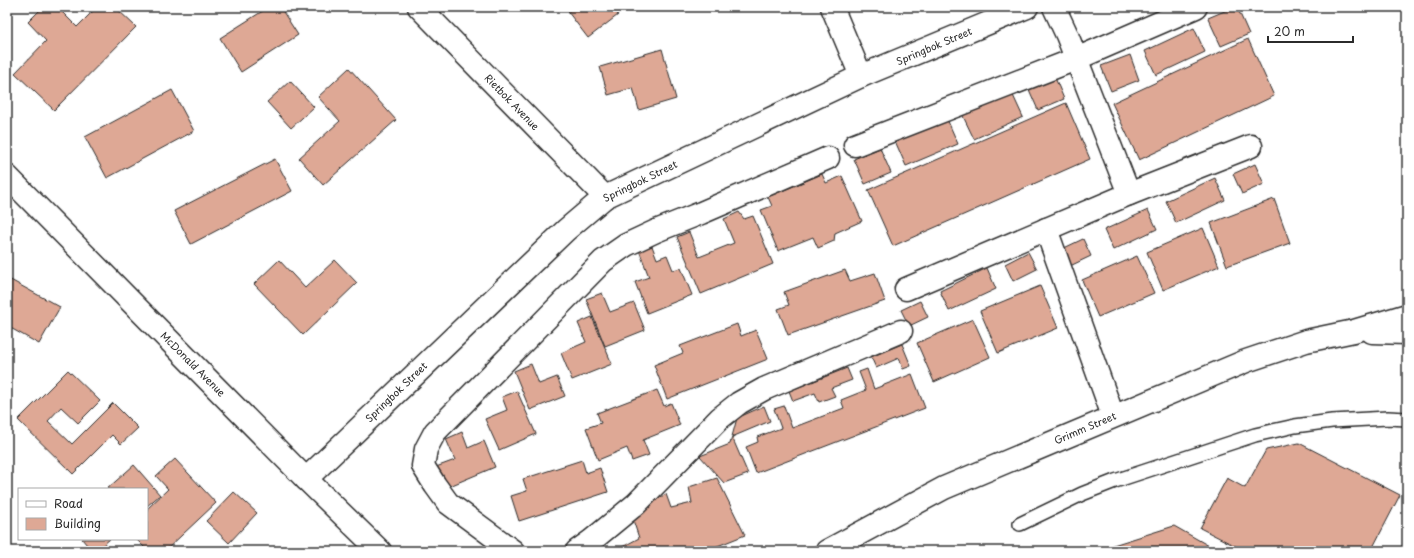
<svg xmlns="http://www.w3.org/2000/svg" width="1414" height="558" font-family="'Playpen Sans',sans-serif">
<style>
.building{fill:#dea895;stroke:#2b2b2b}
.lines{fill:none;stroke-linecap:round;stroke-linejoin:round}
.service-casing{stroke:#2b2b2b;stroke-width:16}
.minor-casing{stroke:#2b2b2b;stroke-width:25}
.service{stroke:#fff;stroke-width:13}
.minor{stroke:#fff;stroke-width:22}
.labels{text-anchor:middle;stroke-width:4;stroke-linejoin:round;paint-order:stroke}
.street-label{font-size:10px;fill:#2b2b2b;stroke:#fff}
</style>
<rect width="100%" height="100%" fill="#fff"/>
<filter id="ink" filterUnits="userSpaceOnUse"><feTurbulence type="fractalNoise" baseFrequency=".025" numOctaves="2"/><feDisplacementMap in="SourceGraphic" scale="8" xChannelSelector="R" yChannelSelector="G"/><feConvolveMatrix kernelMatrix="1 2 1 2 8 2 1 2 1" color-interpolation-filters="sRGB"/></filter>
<g filter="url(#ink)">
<g class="building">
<path d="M 43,7 L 57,7 L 77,27 L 97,7 L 115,7 L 136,27 L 54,110 L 15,73 L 46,41 L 28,22 Z"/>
<path d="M 269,7 L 280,7 L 298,35 L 241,72 L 220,38 Z"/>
<path d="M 574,7 L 612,7 L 618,15 L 588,38 L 568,12 Z"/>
<path d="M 1234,7 L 1237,7 L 1249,34 L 1221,46 L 1208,18 Z"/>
<path d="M 1194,28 L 1205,52 L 1156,75 L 1145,51 Z"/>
<path d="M 1248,39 L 1274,96 L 1139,160 L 1112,103 Z"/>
<path d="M 662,49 L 676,99 L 639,110 L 633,88 L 608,95 L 600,67 Z"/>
<path d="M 1130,55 L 1139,80 L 1111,91 L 1101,66 Z"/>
<path d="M 349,68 L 396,120 L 323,185 L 299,158 L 340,121 L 318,97 Z"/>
<path d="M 1053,73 L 1064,99 L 1038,110 L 1027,85 Z"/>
<path d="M 290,81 L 314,107 L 291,128 L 267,102 Z"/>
<path d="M 172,90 L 194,131 L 107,178 L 85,137 Z"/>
<path d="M 1011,91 L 1023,117 L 974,139 L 962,114 Z"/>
<path d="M 1066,103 L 1090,159 L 893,246 L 868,190 Z"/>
<path d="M 947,119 L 958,144 L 906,166 L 895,141 Z"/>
<path d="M 880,148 L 891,173 L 865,184 L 854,159 Z"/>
<path d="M 275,159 L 292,191 L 191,244 L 174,211 Z"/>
<path d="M 1255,164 L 1264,184 L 1242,194 L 1233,174 Z"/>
<path d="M 822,174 L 826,183 L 842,176 L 862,221 L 835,233 L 834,241 L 818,248 L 813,237 L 778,251 L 761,210 L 772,206 L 768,197 Z"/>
<path d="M 1215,178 L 1225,200 L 1176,223 L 1166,201 Z"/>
<path d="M 1274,199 L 1290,243 L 1227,266 L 1211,223 Z"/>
<path d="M 1148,210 L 1157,229 L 1113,250 L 1104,230 Z"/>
<path d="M 739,212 L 744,219 L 753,216 L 773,264 L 701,294 L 677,237 L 689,232 L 699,257 L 734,243 L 724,219 Z"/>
<path d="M 1203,228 L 1219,266 L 1163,290 L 1147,252 Z"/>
<path d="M 1083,239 L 1091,256 L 1070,266 L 1062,249 Z"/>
<path d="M 652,246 L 657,259 L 667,255 L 673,270 L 681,268 L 692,295 L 647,313 L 635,282 L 649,277 L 639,250 Z"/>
<path d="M 1028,252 L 1037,269 L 1013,281 L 1005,264 Z"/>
<path d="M 1137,256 L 1154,293 L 1098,317 L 1082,280 Z"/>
<path d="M 279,260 L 305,288 L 335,260 L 357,283 L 303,335 L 254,284 Z"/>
<path d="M 987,268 L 996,289 L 949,311 L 940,291 Z"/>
<path d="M 845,270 L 850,281 L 875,273 L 885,301 L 788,335 L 778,309 L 789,305 L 784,292 Z"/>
<path d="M 7,278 L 60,307 L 39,344 L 7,326 Z"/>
<path d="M 1040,286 L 1058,328 L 998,353 L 980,311 Z"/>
<path d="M 602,293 L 610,312 L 634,303 L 645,330 L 605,346 L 586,299 Z"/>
<path d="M 920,301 L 928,317 L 909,326 L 901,310 Z"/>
<path d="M 592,317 L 612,364 L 572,380 L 561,353 L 586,342 L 578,323 Z"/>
<path d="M 973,319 L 990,357 L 934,382 L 917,343 Z"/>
<path d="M 737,324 L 741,336 L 756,330 L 768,359 L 667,399 L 654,365 L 683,353 L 680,346 Z"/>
<path d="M 902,344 L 911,366 L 903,369 L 899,358 L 876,368 L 871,357 Z"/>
<path d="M 531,364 L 539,384 L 557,377 L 565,396 L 530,410 L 514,371 Z"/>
<path d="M 847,368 L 852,380 L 831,388 L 835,396 L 819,402 L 815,393 L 793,401 L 789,391 Z"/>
<path d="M 867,369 L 874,389 L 912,374 L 925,408 L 756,473 L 746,447 L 758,442 L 757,437 L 781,428 L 774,409 L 784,406 L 792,428 L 844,408 L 841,400 L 866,390 L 859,372 Z"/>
<path d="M 68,370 L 100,401 L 78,423 L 61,407 L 48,421 L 72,444 L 113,403 L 138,428 L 121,444 L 112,435 L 73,474 L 18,420 Z"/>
<path d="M 657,390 L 664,406 L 671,403 L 680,425 L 643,440 L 649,455 L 632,461 L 627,448 L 598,460 L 586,428 L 601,423 L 597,413 Z"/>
<path d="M 517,391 L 536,434 L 499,450 L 485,419 L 507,410 L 502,397 Z"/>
<path d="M 764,406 L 770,421 L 732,437 L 748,474 L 724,483 L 700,456 L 730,444 L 737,418 Z"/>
<path d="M 462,432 L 468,448 L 484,441 L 495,467 L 445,488 L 436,467 L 455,460 L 446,439 Z"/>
<path d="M 1299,443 L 1400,495 L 1371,551 L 1245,551 L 1200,528 L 1227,478 L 1245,488 L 1266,450 Z"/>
<path d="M 175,459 L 216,503 L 165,551 L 148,551 L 136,539 L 147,539 L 147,509 L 168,489 L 156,476 Z"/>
<path d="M 582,460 L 586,473 L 600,468 L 608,492 L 519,521 L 511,496 L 527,491 L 523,479 Z"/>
<path d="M 134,465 L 160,495 L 147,506 L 147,489 L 107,489 Z"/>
<path d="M 717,478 L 745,535 L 705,551 L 615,551 L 639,538 L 631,514 L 666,494 L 671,508 L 692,503 L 689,487 Z"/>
<path d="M 234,492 L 257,513 L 229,543 L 206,521 Z"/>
<path d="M 1174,526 L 1218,551 L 1094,551 Z"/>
<path d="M 82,539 L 110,539 L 96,551 L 92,551 Z"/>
<path d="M 1407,539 L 1407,551 L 1400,551 Z"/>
</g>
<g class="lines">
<g class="service-casing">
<path id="service" d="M 1020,524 L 1082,494 L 1115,481 L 1255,435 L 1295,426 L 1332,421 L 1388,418 L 1407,419"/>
</g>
<g class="minor-casing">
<g id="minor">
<path d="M 419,7 L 605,197"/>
<path d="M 832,7 L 861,76"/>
<path d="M 1054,7 L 1067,35 L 1129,194 L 1251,146"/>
<path d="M 855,145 L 1076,59 L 1196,7"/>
<path d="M 7,176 L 306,479 L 380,551"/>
<path d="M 1046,229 L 1113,416"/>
<path d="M 906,289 L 1129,194"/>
<path d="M 1372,332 L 1407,333"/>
<path d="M 306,479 L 566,230 L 605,197 L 861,76 L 1027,7"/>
<path d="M 513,551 L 448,503 L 435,485 L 423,466 L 426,449 L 435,432 L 603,261 L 626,245 L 656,231 L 701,213 L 828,158"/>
<path d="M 577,551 L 591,541 L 636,504 L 720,418 L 739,403 L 764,389 L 901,331"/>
<path d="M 827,551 L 944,488 L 1246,361 L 1306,341 L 1354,331 L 1407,315"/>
</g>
</g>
<use href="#service" class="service"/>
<use href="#minor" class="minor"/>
</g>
</g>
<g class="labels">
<g class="street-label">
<text transform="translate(934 46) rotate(-23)" y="4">Springbok Street</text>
<text transform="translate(512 102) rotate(46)" y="4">Rietbok Avenue</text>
<text transform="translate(640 181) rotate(-26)" y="4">Springbok Street</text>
<text transform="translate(193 364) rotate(45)" y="4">McDonald Avenue</text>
<text transform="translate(396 392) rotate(-44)" y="4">Springbok Street</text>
<text transform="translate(1085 428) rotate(-23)" y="4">Grimm Street</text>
</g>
</g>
<rect width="1414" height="558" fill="none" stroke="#fff" stroke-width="24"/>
<rect x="12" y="12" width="1390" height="534" fill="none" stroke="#2b2b2b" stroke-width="1.5" filter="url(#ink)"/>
<rect x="18" y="488" width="130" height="52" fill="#ffffff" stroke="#aaaaaa"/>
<rect x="26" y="501" width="20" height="6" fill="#ffffff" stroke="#aaaaaa"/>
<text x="54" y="508" font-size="12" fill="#2b2b2b">Road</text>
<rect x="26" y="518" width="20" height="12" fill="#dea895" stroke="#aaaaaa"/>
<text x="54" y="528" font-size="12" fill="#2b2b2b">Building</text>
<path d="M1268 36v6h85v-6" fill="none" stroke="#2b2b2b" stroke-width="2"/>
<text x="1274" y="36" font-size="12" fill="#2b2b2b" stroke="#ffffff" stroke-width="3" paint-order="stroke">20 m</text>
</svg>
